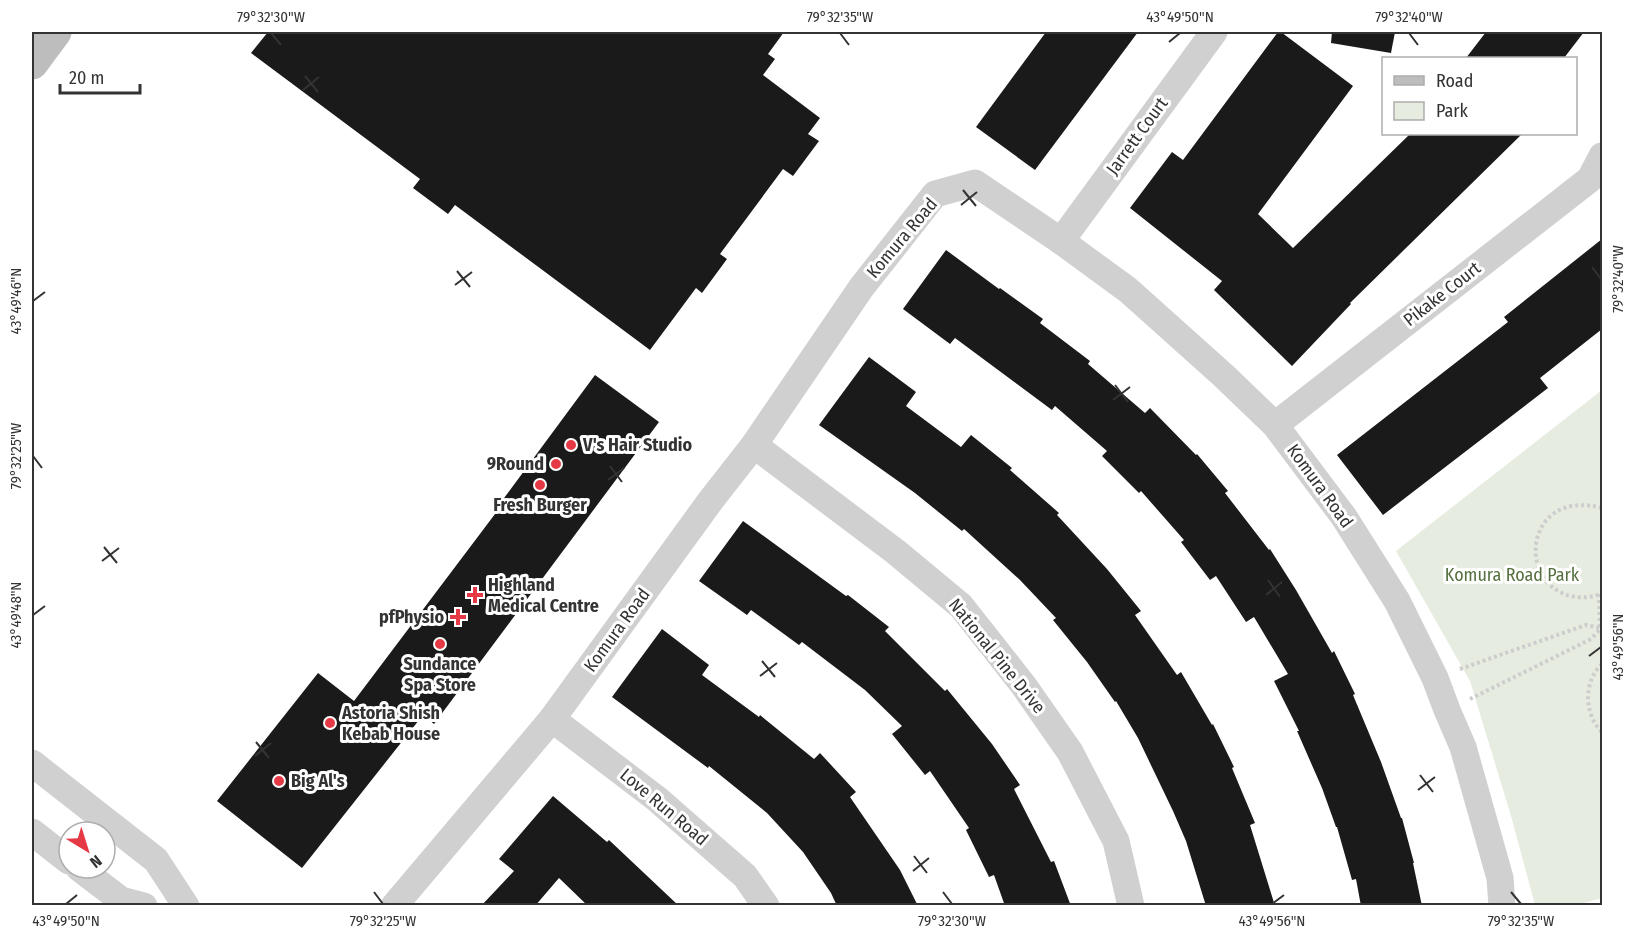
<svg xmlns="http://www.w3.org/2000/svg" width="1634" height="937" font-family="'Fira Sans Condensed',sans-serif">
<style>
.green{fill:#e6ecdf}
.building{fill:#1a1a1a}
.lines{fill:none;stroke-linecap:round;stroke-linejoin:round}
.path{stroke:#cdcdcd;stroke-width:4;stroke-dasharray:3 3;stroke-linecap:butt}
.minor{stroke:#d0d0d0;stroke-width:27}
.secondary{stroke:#bdbdbd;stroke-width:33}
.ticks{fill:none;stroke:#333;stroke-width:2}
.poi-dot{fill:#e63946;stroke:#fff;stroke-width:2}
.labels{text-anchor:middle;stroke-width:6;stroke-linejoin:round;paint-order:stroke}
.street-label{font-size:18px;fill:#333;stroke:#fff}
.poi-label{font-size:18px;font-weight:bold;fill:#333;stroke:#fff;text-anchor:start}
.park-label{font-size:18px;fill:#56703f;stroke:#fff}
.neatline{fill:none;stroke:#333;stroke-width:2}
.ticks-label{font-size:15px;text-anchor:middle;fill:#333}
</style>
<rect width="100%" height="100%" fill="#fff"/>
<path class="green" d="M 1602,390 L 1602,898 L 1577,905 L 1535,905 L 1511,816 L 1470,681 L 1396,551 Z"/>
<g class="building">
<path d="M 268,32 L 784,32 L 768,54 L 775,59 L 763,75 L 820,118 L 808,134 L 819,141 L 793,176 L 783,169 L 720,254 L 727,259 L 702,293 L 696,288 L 650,350 L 455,205 L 448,214 L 413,188 L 420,179 L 251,53 Z"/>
<path d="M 1046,32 L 1138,32 L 1035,170 L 976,127 Z"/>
<path d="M 1278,32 L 1281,32 L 1353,86 L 1258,214 L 1293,248 L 1410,134 L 1522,134 L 1350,303 L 1351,304 L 1292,366 L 1214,290 L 1222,281 L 1130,208 L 1172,152 L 1183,160 Z"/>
<path d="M 1332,32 L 1395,32 L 1391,53 L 1331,43 Z"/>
<path d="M 1486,32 L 1584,32 L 1564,58 L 1466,58 Z"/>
<path d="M 1602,239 L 1602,329 L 1540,378 L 1548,388 L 1383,515 L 1337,455 L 1508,322 L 1504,317 Z"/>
<path d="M 946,250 L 999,289 L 1000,288 L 1043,319 L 1040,323 L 1090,361 L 1088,364 L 1145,413 L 1150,408 L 1196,455 L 1197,454 L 1228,491 L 1225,493 L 1269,550 L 1270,549 L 1296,590 L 1332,653 L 1334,651 L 1355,694 L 1353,695 L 1381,762 L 1401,818 L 1402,818 L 1414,863 L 1413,863 L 1422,906 L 1361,906 L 1356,879 L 1352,880 L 1337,827 L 1336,827 L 1322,788 L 1297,731 L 1299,731 L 1274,681 L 1288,674 L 1254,617 L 1246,622 L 1216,576 L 1210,580 L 1181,542 L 1184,540 L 1141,491 L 1139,493 L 1102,456 L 1107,451 L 1055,406 L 1052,410 L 955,338 L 950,344 L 903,309 Z"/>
<path d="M 869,357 L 916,392 L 906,406 L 961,447 L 971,435 L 1012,468 L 1010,470 L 1059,513 L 1057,515 L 1107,569 L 1141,611 L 1135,615 L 1177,675 L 1181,672 L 1212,725 L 1213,724 L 1234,767 L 1232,768 L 1255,823 L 1250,825 L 1275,906 L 1206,906 L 1186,841 L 1173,811 L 1138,738 L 1116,701 L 1115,702 L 1087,662 L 1053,620 L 1056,618 L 1020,580 L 964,529 L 962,531 L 915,493 L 819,425 Z"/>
<path d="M 595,375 L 659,422 L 434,724 L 423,715 L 302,868 L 217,801 L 318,673 L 354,701 L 495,514 L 493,513 Z"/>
<path d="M 743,521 L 846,596 L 848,595 L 889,627 L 885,631 L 945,691 L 947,689 L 992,744 L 1020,785 L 1014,789 L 1051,862 L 1054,861 L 1071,906 L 1005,906 L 994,875 L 989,877 L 966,830 L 969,828 L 930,771 L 925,775 L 892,734 L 902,726 L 865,690 L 802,642 L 799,645 L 751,610 L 747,615 L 699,581 Z"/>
<path d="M 662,629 L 709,665 L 702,675 L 759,717 L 760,715 L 814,759 L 820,753 L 856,792 L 850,797 L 900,870 L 918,906 L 837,906 L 831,893 L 803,852 L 767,813 L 709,766 L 708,768 L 612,697 Z"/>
<path d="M 553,796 L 607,842 L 609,840 L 679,906 L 588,906 L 559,878 L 535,906 L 481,906 L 514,871 L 499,859 Z"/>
</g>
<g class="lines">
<g class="path">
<path d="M 1602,508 C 1524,487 1514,588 1576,597 C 1585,598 1594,597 1602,593"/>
<path d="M 1599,594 L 1600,628 L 1602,629"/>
<path d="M 1602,664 C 1583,681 1584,715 1602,732"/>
<path d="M 1460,669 L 1586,625 L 1600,628"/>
<path d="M 1470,699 L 1591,639 L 1602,627"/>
</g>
<g class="minor">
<path d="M 1061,241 L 1214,32"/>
<path d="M 1275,425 L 1590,179 L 1602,156"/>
<path d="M 754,445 L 896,552 L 961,606 L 1024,686 L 1070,752 L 1116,841 L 1131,906"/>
<path d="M 552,719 L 657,799 L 745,876 L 766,906"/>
<path d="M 32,763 L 156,860 L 186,906"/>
<path d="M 32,832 L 69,861"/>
<path d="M 79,868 L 121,900 L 144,906"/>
<path d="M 394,906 L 552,719 L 711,500 L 754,445 L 861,288 L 935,194 L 975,183 L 1061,241 L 1128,290 L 1224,376 L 1275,425 L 1344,517 L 1397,601 L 1435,678 L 1447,710 L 1463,747 L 1500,878 L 1502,906"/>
</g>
<path class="secondary" d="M 32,63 L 55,32"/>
</g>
<path class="ticks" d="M 271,33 L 281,45M 840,33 L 849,45M 1409,33 L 1418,45M 1169,42 L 1180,33M 305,76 L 318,92M 303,90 L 319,77M 963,190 L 976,206M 961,205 L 977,192M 1592,267 L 1601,279M 457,271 L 470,287M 455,285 L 472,272M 33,301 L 45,292M 1115,385 L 1128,402M 1113,400 L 1130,387M 33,456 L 42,468M 610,466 L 622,482M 608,480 L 624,468M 104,547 L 117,563M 102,561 L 119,548M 1268,580 L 1280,597M 1266,595 L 1282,582M 33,615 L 45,606M 1589,656 L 1601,647M 762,661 L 775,677M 760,676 L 777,663M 256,742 L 269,758M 255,756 L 271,743M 1420,775 L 1433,792M 1418,790 L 1435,777M 914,856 L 927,873M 913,871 L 929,858M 374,892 L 383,904M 943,892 L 952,904M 1511,892 L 1521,904M 66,904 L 77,895M 1272,904 L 1284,895"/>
<g class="poi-dot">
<circle cx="571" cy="445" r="6"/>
<circle cx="556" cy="464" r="6"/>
<circle cx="540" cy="485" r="6"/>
<path d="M472 586h6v6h6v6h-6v6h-6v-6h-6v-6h6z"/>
<path d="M455 608h6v6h6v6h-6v6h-6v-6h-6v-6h6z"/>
<circle cx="440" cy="644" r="6"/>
<circle cx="330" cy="723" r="6"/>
<circle cx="279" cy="781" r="6"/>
</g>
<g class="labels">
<g class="street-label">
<text transform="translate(1137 136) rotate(-54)" y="6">Jarrett Court</text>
<text transform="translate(902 238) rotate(-50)" y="6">Komura Road</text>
<text transform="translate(1442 294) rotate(-38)" y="6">Pikake Court</text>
<text transform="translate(1320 486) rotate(54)" y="6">Komura Road</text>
<text transform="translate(617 630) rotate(-54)" y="6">Komura Road</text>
<text transform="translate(997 656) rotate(51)" y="6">National Pine Drive</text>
<text transform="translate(664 807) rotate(40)" y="6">Love Run Road</text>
</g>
<g class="poi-label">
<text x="583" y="451">V's Hair Studio</text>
<text x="544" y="470" text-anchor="end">9Round</text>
<text x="540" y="511" text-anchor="middle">Fresh Burger</text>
<text x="488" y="591">Highland<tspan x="488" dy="21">Medical Centre</tspan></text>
<text x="444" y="623" text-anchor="end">pfPhysio</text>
<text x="440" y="670" text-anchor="middle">Sundance<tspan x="440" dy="21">Spa Store</tspan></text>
<text x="342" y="719">Astoria Shish<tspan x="342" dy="21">Kebab House</tspan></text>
<text x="291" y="787">Big Al's</text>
</g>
<g class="park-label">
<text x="1512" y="581">Komura Road Park</text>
</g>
</g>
<rect width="1634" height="937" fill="none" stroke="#ffffff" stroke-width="66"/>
<rect x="1382" y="57" width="195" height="78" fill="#ffffff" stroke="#adadad" stroke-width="1.5"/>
<rect x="1394" y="76" width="30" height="9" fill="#bdbdbd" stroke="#adadad" stroke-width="1.5"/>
<text x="1436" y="87" font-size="18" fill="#333333">Road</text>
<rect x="1394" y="102" width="30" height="18" fill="#e6ecdf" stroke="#adadad" stroke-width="1.5"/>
<text x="1436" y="117" font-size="18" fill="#333333">Park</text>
<g transform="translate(87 850) rotate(142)"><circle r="28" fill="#ffffff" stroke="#adadad" stroke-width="1.5"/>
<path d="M0-4.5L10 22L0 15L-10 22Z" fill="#e63946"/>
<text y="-9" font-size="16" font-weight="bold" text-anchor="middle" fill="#333333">N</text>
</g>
<path d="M60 84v9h80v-9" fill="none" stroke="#333333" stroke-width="3"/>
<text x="69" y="84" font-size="18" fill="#333333" stroke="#ffffff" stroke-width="4.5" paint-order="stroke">20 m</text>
<rect x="33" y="33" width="1568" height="871" class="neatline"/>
<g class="ticks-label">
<text x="271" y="22">79°32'30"W</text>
<text x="840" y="22">79°32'35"W</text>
<text x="1180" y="22">43°49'50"N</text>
<text x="1409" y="22">79°32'40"W</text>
<text transform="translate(1618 279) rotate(-90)" y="5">79°32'40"W</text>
<text transform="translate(16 301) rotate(-90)" y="5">43°49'46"N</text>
<text transform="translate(16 456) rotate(-90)" y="5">79°32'25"W</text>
<text transform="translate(16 615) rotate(-90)" y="5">43°49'48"N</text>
<text transform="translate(1618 647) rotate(-90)" y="5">43°49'56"N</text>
<text x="66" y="926">43°49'50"N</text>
<text x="383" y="926">79°32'25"W</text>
<text x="952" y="926">79°32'30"W</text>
<text x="1272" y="926">43°49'56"N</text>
<text x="1521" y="926">79°32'35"W</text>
</g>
</svg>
